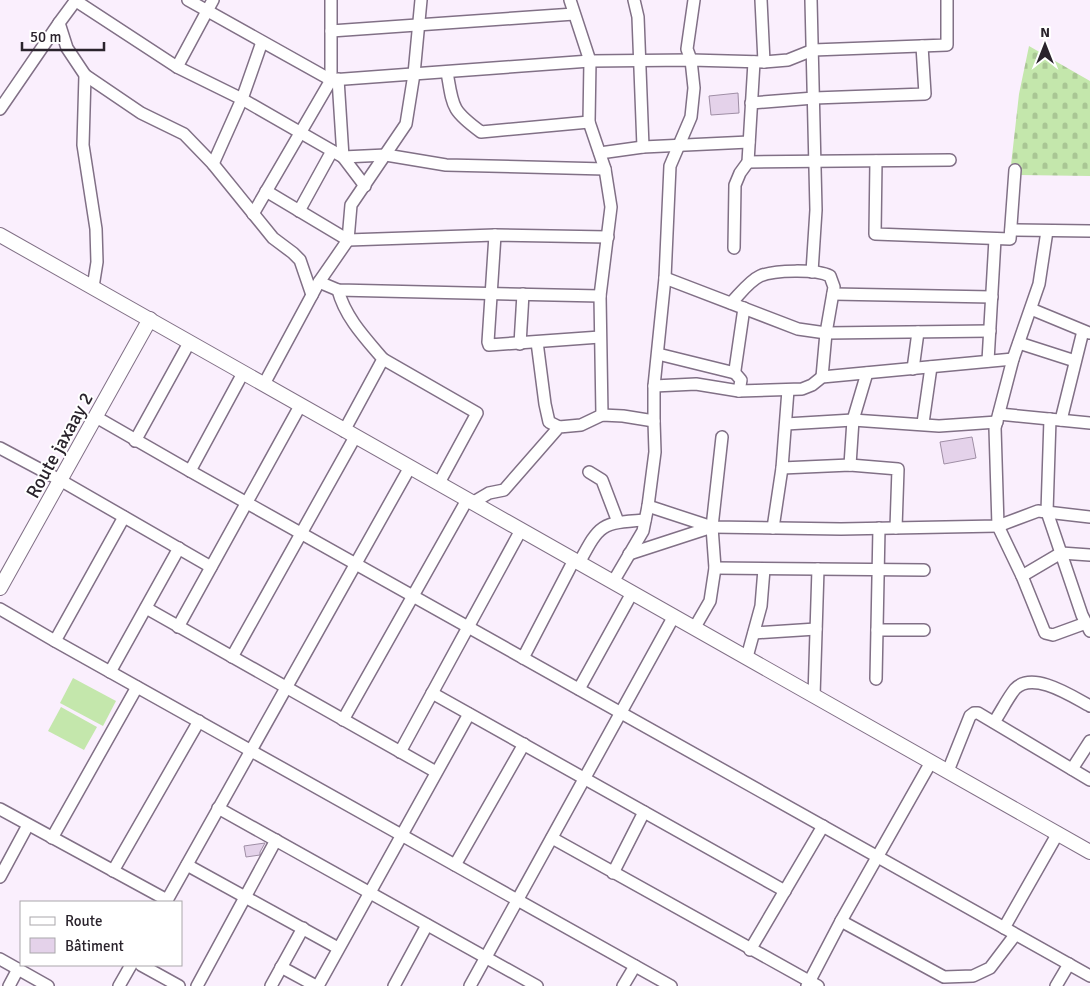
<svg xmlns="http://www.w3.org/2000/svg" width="1090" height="986" font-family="Signika,sans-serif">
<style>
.cemetery{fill:url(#cemetery-stones)}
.garden{fill:#c4e7ac}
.building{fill:#e4d2ea;stroke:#9f8ea5}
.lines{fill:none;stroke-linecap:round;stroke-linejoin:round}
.minor-casing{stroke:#817086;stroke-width:14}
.tertiary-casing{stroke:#817086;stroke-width:16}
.minor{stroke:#fff;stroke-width:11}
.tertiary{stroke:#fff;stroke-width:14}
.labels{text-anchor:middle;stroke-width:4;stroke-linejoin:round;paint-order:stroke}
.street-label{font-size:19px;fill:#2a232c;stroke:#fff}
</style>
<defs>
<pattern id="cemetery-stones" width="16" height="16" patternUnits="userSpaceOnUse" patternTransform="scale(1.25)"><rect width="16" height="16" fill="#c4e7ac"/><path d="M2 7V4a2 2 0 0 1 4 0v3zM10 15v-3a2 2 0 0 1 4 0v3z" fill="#a9c694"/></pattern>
</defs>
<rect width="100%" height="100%" fill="#faeffd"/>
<path class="cemetery" d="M 1029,46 L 1090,81 L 1090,176 L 1019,175 L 1019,166 L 1011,165 L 1019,94 Z"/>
<g class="garden">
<path d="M 73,678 L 116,701 L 103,726 L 60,703 Z"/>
<path d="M 61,707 L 97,727 L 84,750 L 48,731 Z"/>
</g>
<g class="building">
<path d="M 738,93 L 739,113 L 711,115 L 709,96 Z"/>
<path d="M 972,437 L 976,458 L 944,464 L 940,442 Z"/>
<path d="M 265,843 L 260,852 L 260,855 L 246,857 L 244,846 Z"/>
</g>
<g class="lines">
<g class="minor-casing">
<g id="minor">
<path d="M 76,0 L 59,23 L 67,48 L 85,75 L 83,145 L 96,229 L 97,262 L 93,287"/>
<path d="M 188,0 L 331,80 L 590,61 L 691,60 L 764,62 L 788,60 L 813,50 L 947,45 L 947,0"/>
<path d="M 570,0 L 590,61 L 589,122 L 605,169 L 611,207 L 600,296 L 602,415"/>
<path d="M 634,0 L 638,17 L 643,147"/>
<path d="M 761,0 L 764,62"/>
<path d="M 811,0 L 816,210 L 812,272"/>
<path d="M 76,1 L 177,67 L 242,99 L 343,157 L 386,155 L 446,165 L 605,169"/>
<path d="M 331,31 L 574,14"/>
<path d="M 177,67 L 213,0"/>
<path d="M 447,72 C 453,107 451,110 481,132 L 589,122"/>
<path d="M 85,75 L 141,113 L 184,134 L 213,164 L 273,238 L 293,253 L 300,260 L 312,295"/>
<path d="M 338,79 L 343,157 L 365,186"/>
<path d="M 751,103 L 814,98 L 925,94 L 922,46"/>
<path d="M 0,109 L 59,23"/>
<path d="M 600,153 L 643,147 L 749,142"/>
<path d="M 876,161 L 875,234 L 1010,239 L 1015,170"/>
<path d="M 748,162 L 950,160"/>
<path d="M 213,164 L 242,99 L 262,42"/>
<path d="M 266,191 L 348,240 L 495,235 L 608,237"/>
<path d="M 299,211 L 332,151"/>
<path d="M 253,214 L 331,80 L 331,0"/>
<path d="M 1011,230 L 1090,231"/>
<path d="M 1047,231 L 1039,284 L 1013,359 L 995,428 L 998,526 L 1022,576 L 1045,633 L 1053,635 L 1086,623"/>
<path d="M 495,235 L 488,342 L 489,345 L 600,337"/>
<path d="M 734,248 L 735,185 L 740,173 L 748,162 L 754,62"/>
<path d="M 665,278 L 798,329 L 826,333 L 990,331"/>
<path d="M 319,282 L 338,290 L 600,296"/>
<path d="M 338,290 C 345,317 365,338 383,359 L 344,431"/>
<path d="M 833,294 L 992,297"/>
<path d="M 731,303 C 739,295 749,281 760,276 C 774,270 816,269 830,276 L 834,287 L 826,333 L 822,377"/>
<path d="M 1031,309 L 1089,333"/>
<path d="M 537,342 L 545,404 L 549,422 L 559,427"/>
<path d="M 1019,343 L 1075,361"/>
<path d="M 520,344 L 523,294"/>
<path d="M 658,354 L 735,373"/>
<path d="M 383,359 L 477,413 L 439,483"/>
<path d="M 988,361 L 995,239"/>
<path d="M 913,369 L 918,332"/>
<path d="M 264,384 L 319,282 L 348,240 L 351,205 L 406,124 L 414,74 L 421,0"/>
<path d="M 654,386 L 696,384 L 739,391 L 802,389 L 812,385 L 822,377 L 1013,359"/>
<path d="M 739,391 L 741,380 L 735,373 L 735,370 L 744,308"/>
<path d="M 999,414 L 1090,423"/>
<path d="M 96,417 L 190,471 L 1090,976"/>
<path d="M 1050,419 L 1047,512 L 1082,615 L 1090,631"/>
<path d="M 1061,420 L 1083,331"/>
<path d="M 923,423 L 931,367"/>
<path d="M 786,424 L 853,420 L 939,426 L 997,422"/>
<path d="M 135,441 L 189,343"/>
<path d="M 0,448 L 60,480 L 211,567"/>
<path d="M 850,465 L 853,420 L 867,373"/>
<path d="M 782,468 L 850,465 L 898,469 L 896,528"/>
<path d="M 190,471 L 243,373"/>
<path d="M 589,472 L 602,480 L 618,522"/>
<path d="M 472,503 L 489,493 L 504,490 L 559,427 L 581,425 L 602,415 L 623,416 L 654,421 L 654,386 L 665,278 L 670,166 L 691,117 L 694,88 L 691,60 L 687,49 L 694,0"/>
<path d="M 648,506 L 712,527 L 841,529 L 998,526 L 1038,511 L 1090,517"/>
<path d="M 773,528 L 782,468 L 788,390"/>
<path d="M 629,554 L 712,527"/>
<path d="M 579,563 C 600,524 600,523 645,520"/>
<path d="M 715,568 L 924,570"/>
<path d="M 1022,576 L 1061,553 L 1090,555"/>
<path d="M 613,582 L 643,531 L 648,506 L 655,452 L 654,421"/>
<path d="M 146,608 L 436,772"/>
<path d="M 0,609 L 55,641 L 671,986"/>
<path d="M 178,627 L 300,406"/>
<path d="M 695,627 L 710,601 L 715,568 L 712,527 L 722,437"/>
<path d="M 877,630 L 924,630"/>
<path d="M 754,633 L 816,629"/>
<path d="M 55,641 L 124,517"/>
<path d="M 232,657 L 355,437"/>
<path d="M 747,657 L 761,606 L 764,569"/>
<path d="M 523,658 L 574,560"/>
<path d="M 110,672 L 179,548"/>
<path d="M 876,679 L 879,528"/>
<path d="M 579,689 L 632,593"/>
<path d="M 432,693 L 785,891"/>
<path d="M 814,696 L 818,569"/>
<path d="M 343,720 L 467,500"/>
<path d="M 994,722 C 1001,712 1007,699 1015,689 C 1033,670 1073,697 1090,706"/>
<path d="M 400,752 L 521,530"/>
<path d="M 1072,769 L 1090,741"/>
<path d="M 948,771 L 970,716 L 974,713 L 978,713 L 1090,780"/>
<path d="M 218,808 L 537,986"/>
<path d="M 0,809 L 167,900"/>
<path d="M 52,838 L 137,687"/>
<path d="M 552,838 L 818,986"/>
<path d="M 187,865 L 338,948"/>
<path d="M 455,865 L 524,744"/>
<path d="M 113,871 L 199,721"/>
<path d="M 613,873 L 644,812"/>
<path d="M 0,877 L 28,825"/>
<path d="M 166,902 L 410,467"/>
<path d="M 841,921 L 944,977 L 973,976 L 990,968 L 1015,935"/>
<path d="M 1004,928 L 1058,833"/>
<path d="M 750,950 L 823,826"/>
<path d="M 0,959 L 48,986"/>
<path d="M 141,965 L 179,986"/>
<path d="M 281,967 L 316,986"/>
<path d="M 9,986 L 18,969"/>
<path d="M 119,986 L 131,965"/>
<path d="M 197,986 L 276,840"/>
<path d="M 271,986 L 303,928"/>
<path d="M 318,986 L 469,714"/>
<path d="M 394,986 L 427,925"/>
<path d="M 470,986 L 674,616"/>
<path d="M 623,986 L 635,966"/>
<path d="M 807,986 L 841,921 L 931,762"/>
<path d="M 1056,986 L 1069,964"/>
</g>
</g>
<g class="tertiary-casing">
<g id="tertiary">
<path d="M 0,235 L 1090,852"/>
<path d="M 0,588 L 150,319"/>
</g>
</g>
<use href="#minor" class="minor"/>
<use href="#tertiary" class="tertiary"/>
</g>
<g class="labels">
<g class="street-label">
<text transform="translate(59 445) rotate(-61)" y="7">Route jaxaay 2</text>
</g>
</g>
<rect x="20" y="901" width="162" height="65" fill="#ffffff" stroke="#aaa7ab"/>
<rect x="30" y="917" width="25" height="8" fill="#ffffff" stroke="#aaa7ab"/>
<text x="65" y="926" font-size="15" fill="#2a232c">Route</text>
<rect x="30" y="938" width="25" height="15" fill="#e4d2ea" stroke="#aaa7ab"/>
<text x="65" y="951" font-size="15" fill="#2a232c">Bâtiment</text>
<g transform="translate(1045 45)" stroke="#ffffff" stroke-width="4" paint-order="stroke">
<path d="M0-4L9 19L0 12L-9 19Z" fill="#2a232c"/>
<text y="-8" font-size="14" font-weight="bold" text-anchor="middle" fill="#2a232c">N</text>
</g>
<path d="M22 42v8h82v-8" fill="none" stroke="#2a232c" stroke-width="2.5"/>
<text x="30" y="42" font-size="15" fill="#2a232c" stroke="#ffffff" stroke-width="4" paint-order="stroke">50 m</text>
</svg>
